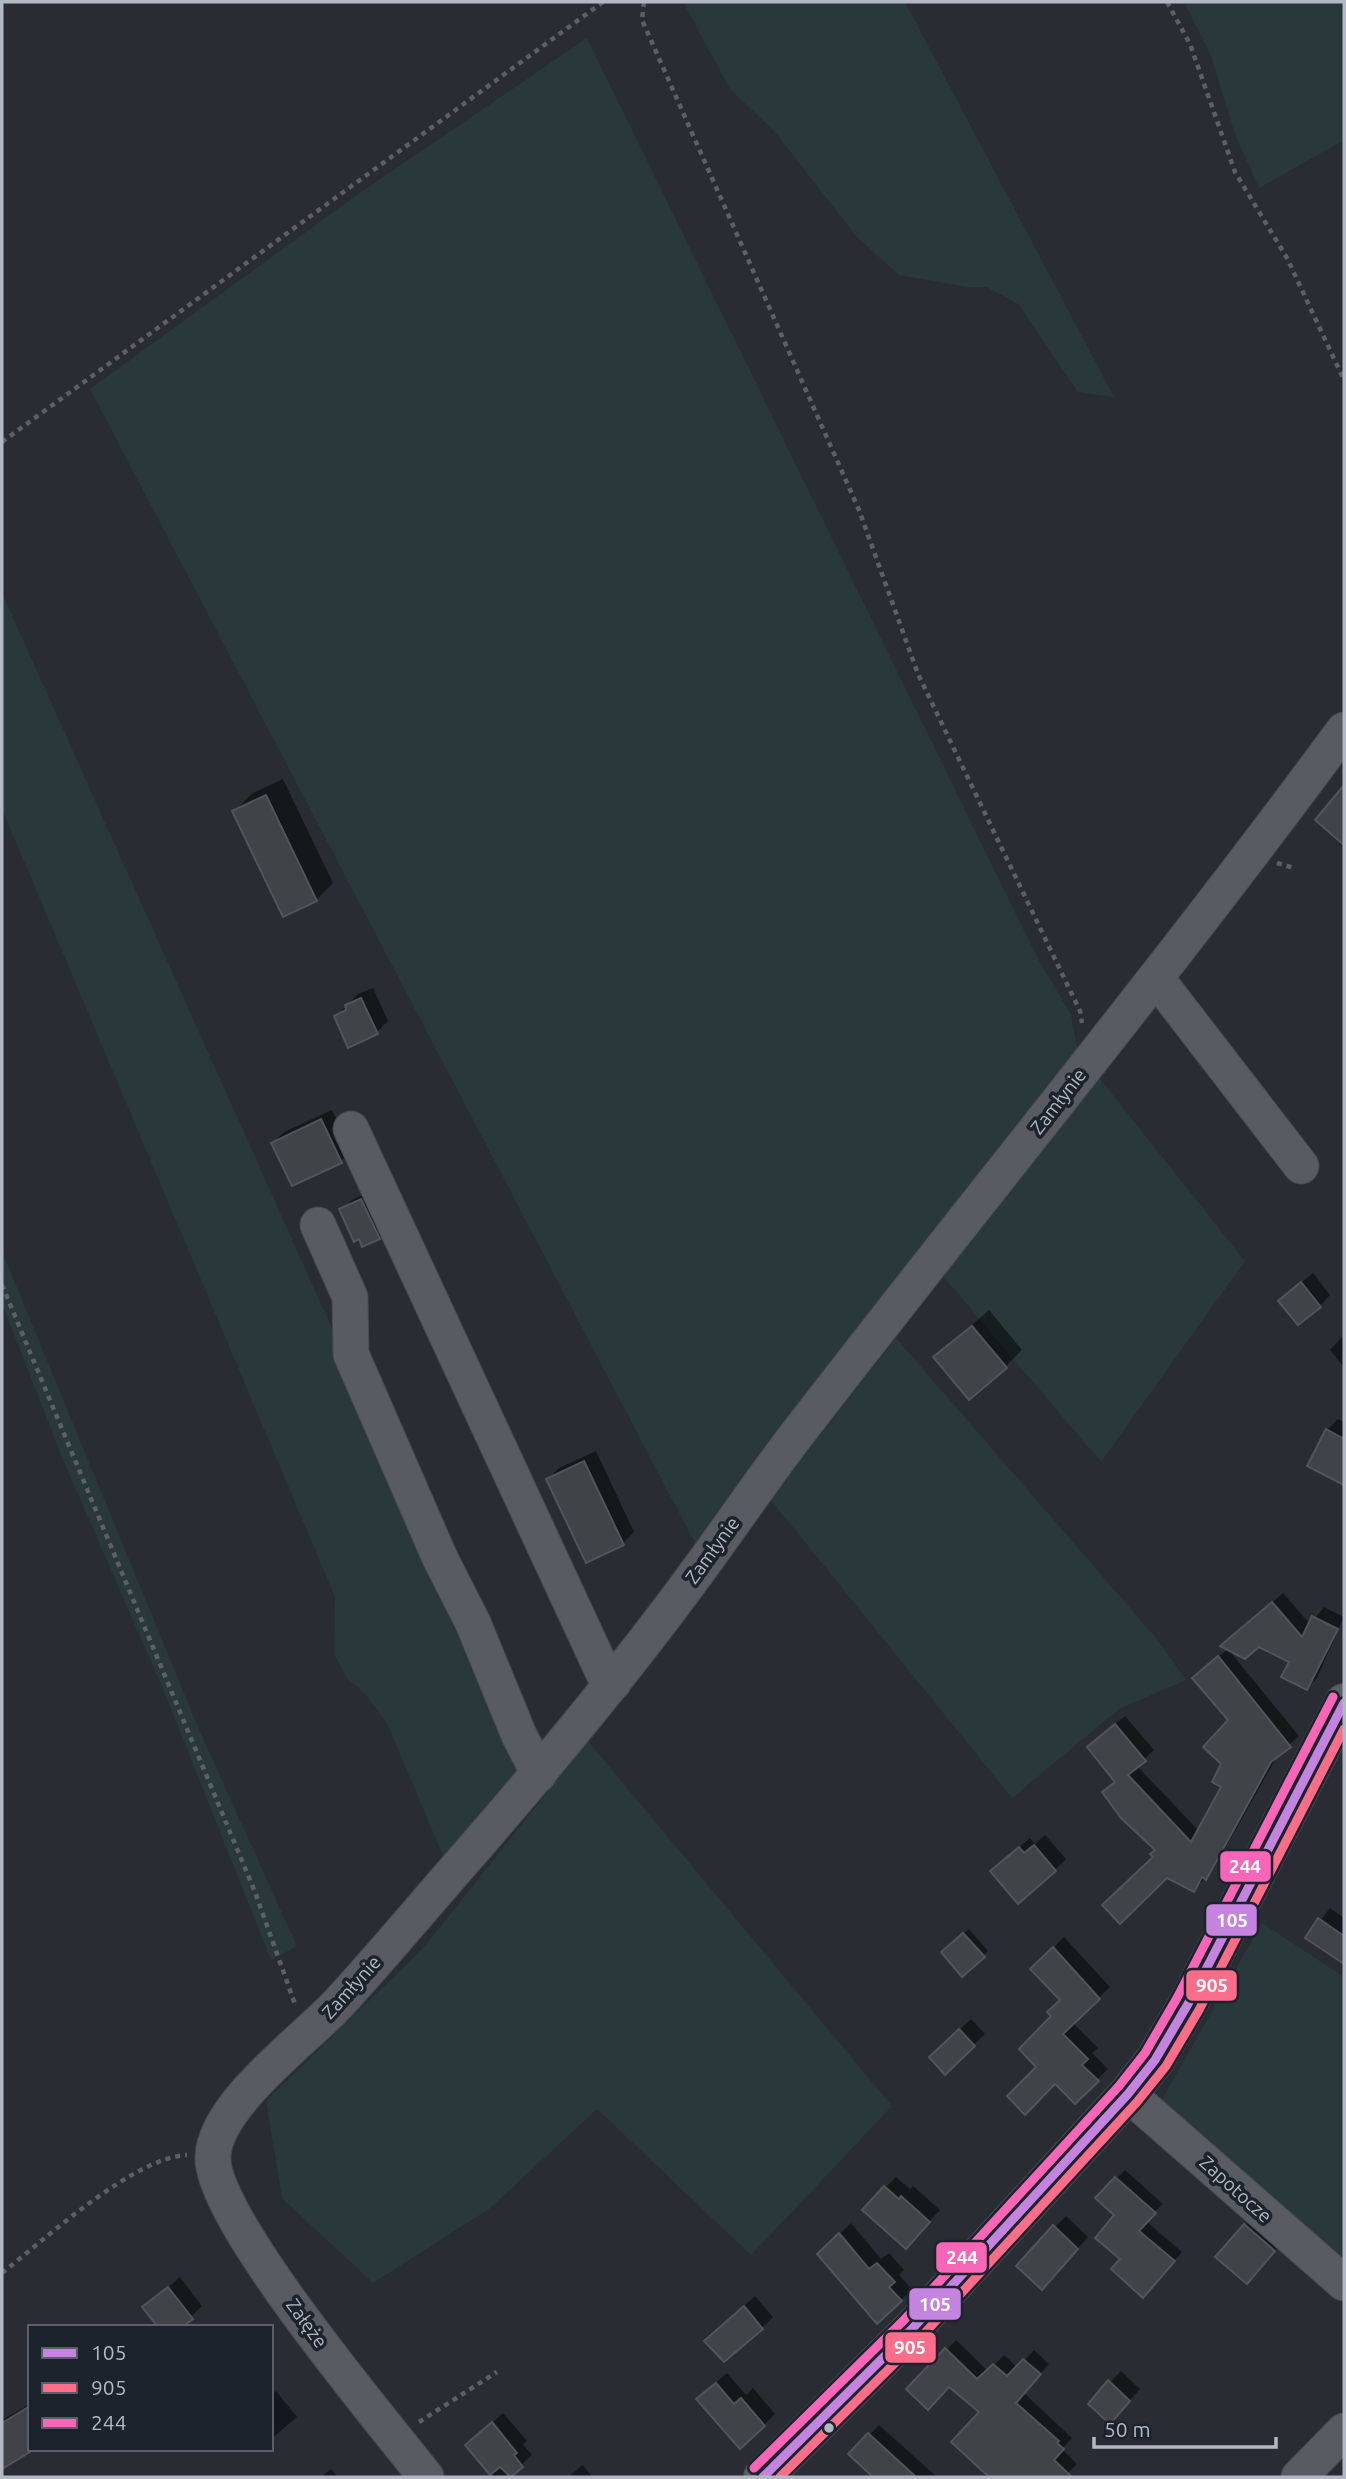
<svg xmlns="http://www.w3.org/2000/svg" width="1346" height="2479" font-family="Ubuntu,sans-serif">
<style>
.green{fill:#29383a}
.shadow{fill:#0007}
.building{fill:#404348;stroke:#50545b;stroke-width:2}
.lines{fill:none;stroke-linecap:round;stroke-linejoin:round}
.minor-casing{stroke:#46494e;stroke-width:37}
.major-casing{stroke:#464950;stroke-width:40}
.path{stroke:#5c6066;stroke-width:4.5;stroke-dasharray:5 5;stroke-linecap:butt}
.minor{stroke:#585b62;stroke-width:35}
.major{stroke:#5b5e63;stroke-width:38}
.bus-1-casing{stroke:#1d232d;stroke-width:14}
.bus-2-casing{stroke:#1d232d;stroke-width:14}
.bus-3-casing{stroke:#1d232d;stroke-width:14}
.bus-1{stroke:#c483df;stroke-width:9}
.bus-2{stroke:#fb6d88;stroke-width:9}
.bus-3{stroke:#fa66b7;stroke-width:9}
.bus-dot{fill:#b3b9c4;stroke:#1d232d;stroke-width:2.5}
.labels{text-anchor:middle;stroke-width:7;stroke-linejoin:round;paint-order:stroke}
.street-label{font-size:19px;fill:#b3b9c4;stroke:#1d232d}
.line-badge{stroke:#1d232d;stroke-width:2.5}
.badge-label{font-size:19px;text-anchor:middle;font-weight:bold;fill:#fff}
</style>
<rect width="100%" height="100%" fill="#292d33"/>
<g class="green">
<path d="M 683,2 L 905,2 L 1114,397 L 1078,392 L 1018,304 L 987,287 L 967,287 L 899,275 L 857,237 L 774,131 L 730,89 Z"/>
<path d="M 1184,2 L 1344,2 L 1344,140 L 1259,188 L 1235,134 L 1210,53 Z"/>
<path d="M 587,38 L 1037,957 L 1071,1015 L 1079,1058 L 698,1549 L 90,389 L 354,197 Z"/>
<path d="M 2,593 L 531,1772 L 446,1863 L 387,1723 L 366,1695 L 347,1678 L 334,1654 L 335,1597 L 2,809 Z"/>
<path d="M 1097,1075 L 1245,1261 L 1101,1462 L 942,1275 Z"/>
<path d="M 2,1251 L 201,1734 L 297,1946 L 271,1960 L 166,1696 L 64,1462 L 2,1304 Z"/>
<path d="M 896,1338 L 1156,1638 L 1186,1680 L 1119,1709 L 1012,1798 L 770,1499 Z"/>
<path d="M 588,1741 L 892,2106 L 751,2255 L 597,2109 L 489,2209 L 373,2283 L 282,2198 L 266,2101 L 425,1946 Z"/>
<path d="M 1262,1923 L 1344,1977 L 1344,2260 L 1160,2103 Z"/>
</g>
<g class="shadow">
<path d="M 283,779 L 333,883 L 316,900 L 235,811 L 251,794 Z"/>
<path d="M 373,988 L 388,1021 L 377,1032 L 336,1016 L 358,994 Z"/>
<path d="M 332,1110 L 352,1151 L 341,1161 L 273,1143 L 284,1132 Z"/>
<path d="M 372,1190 L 389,1228 L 379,1238 L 341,1210 L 352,1200 Z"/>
<path d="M 1313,1273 L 1330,1295 L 1320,1306 L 1292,1290 Z"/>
<path d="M 989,1310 L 1022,1350 L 1005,1367 L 936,1357 Z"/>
<path d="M 1344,1335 L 1344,1367 L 1330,1350 Z"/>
<path d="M 1338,1419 L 1344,1422 L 1344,1483 L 1310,1466 L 1327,1430 Z"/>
<path d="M 596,1451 L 634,1532 L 623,1543 L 587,1560 L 548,1479 L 559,1468 Z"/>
<path d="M 1283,1593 L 1310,1624 L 1324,1607 L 1344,1617 L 1317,1678 L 1307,1688 L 1291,1661 L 1258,1645 L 1232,1637 Z"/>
<path d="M 1228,1649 L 1299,1736 L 1278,1755 L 1214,1868 L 1194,1890 L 1155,1856 L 1157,1850 L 1104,1792 L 1116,1781 L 1098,1738 L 1125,1716 L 1154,1750 L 1137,1766 L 1199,1831 L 1223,1786 L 1230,1721 L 1203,1669 Z"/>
<path d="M 1045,1835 L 1066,1859 L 1055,1870 L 1003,1860 L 1030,1838 L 1035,1844 Z"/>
<path d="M 1330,1908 L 1344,1918 L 1344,1962 L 1307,1938 Z"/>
<path d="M 969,1929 L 988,1951 L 983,1956 L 948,1947 Z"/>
<path d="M 1064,1937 L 1110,1987 L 1073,2023 L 1098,2048 L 1092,2053 L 1108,2069 L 1075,2102 L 1039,2067 L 1053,2016 L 1062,2000 L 1032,1969 Z"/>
<path d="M 971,2019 L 985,2034 L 945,2072 L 942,2046 Z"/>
<path d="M 1125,2170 L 1163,2204 L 1146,2221 L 1182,2252 L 1151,2287 L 1122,2259 L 1116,2215 L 1097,2198 Z"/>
<path d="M 896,2177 L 910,2189 L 913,2186 L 940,2210 L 916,2236 L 885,2188 Z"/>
<path d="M 1256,2214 L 1285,2239 L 1257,2270 L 1218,2256 Z"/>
<path d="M 1066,2216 L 1088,2237 L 1053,2277 L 1055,2227 Z"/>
<path d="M 851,2223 L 881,2259 L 889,2253 L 904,2270 L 899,2275 L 912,2289 L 901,2300 L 819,2254 Z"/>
<path d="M 180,2277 L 202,2306 L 191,2317 L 145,2307 Z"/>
<path d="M 755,2296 L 773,2317 L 762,2328 L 717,2330 Z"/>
<path d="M 956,2340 L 988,2371 L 1004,2355 L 1018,2368 L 1034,2350 L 1049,2364 L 1024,2393 L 1072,2438 L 1062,2449 L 1077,2464 L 1064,2477 L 1046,2477 L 1026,2466 L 1016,2477 L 982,2477 L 986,2472 L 981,2411 L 949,2385 L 909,2389 Z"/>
<path d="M 1121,2371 L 1140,2389 L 1121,2410 L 1090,2403 Z"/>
<path d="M 727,2373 L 746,2395 L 753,2388 L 775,2414 L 764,2425 L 710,2388 Z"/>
<path d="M 276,2391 L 297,2417 L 271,2439 L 271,2395 Z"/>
<path d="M 30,2404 L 31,2449 L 2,2467 L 2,2420 Z"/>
<path d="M 503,2413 L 527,2441 L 523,2444 L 532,2455 L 508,2477 L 494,2477 L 468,2445 Z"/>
<path d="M 879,2425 L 937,2477 L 876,2477 L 851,2454 Z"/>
<path d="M 583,2465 L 592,2477 L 568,2477 Z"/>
<path d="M 331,2469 L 338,2477 L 321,2477 Z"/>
</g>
<g class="building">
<path d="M 1344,785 L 1344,845 L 1315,820 Z"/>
<path d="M 266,795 L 317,901 L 283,917 L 232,811 Z"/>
<path d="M 361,998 L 378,1034 L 348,1048 L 334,1016 L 346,1010 L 345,1005 Z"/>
<path d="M 321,1119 L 342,1163 L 292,1186 L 271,1143 Z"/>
<path d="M 361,1199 L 380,1239 L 362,1247 L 359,1239 L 354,1242 L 339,1209 Z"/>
<path d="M 1301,1282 L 1321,1307 L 1298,1325 L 1278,1301 Z"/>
<path d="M 972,1326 L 1007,1368 L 969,1400 L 933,1357 Z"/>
<path d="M 1326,1429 L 1344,1439 L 1344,1485 L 1307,1466 Z"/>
<path d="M 584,1461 L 624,1545 L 586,1563 L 546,1479 Z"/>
<path d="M 1272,1602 L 1302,1637 L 1312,1616 L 1338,1629 L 1307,1690 L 1281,1677 L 1289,1662 L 1259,1647 L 1245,1659 L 1220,1646 Z"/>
<path d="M 1218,1656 L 1291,1747 L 1271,1762 L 1206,1880 L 1202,1877 L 1194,1892 L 1167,1878 L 1120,1924 L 1102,1905 L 1153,1857 L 1150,1854 L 1155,1850 L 1121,1818 L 1102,1792 L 1115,1782 L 1087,1747 L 1115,1724 L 1146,1761 L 1128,1775 L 1191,1842 L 1221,1787 L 1212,1782 L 1221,1764 L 1203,1747 L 1228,1720 L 1192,1678 Z"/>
<path d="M 1034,1845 L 1056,1871 L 1018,1904 L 990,1871 L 1019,1847 L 1024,1853 Z"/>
<path d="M 1318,1918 L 1344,1936 L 1344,1964 L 1305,1938 Z"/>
<path d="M 963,1933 L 985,1957 L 962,1977 L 941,1952 Z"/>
<path d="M 1053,1947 L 1100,1999 L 1063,2034 L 1088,2059 L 1082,2065 L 1099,2081 L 1075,2104 L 1055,2084 L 1025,2115 L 1007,2096 L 1036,2067 L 1019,2049 L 1051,2016 L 1047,2012 L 1060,2000 L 1030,1969 Z"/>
<path d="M 959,2029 L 975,2046 L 945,2075 L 929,2057 Z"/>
<path d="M 1115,2177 L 1156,2213 L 1139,2231 L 1175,2261 L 1143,2298 L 1111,2269 L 1120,2259 L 1095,2238 L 1114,2215 L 1095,2198 Z"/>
<path d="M 884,2186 L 899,2199 L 901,2196 L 930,2222 L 906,2249 L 862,2210 Z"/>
<path d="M 1244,2224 L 1275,2251 L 1247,2284 L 1215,2257 Z"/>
<path d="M 1053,2225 L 1078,2249 L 1042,2290 L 1016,2266 Z"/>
<path d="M 839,2233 L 869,2269 L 877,2263 L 895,2282 L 889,2287 L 902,2301 L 877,2324 L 817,2254 Z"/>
<path d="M 168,2287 L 193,2319 L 182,2327 L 158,2327 L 142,2307 Z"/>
<path d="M 744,2306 L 763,2329 L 724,2362 L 704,2341 Z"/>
<path d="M 945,2348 L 977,2379 L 993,2364 L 1007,2376 L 1023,2359 L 1041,2374 L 1016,2403 L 1059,2441 L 1057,2443 L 1064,2449 L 1054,2460 L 1072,2477 L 989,2477 L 951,2442 L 979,2412 L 949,2387 L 928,2410 L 906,2389 Z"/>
<path d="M 1108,2380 L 1130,2401 L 1110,2424 L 1088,2404 Z"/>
<path d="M 716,2383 L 734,2404 L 741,2398 L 765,2426 L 740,2449 L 696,2399 Z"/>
<path d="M 30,2406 L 30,2452 L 2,2469 L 2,2423 Z"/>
<path d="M 492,2422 L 517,2453 L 514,2455 L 523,2467 L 511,2477 L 500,2467 L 490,2475 L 465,2445 Z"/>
<path d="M 868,2433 L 916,2477 L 873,2477 L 848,2454 Z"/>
</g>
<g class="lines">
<g class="minor-casing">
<g id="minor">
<path d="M 1156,978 L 1301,1166"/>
<path d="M 351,1129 L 603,1672 L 613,1683"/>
<path d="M 318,1225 L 350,1297 L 351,1354 L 440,1558 L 473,1623 L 519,1735 L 539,1774"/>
<path d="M 1128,2094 L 1344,2283"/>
<path d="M 426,2477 C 383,2422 209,2216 213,2156 C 215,2105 304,2040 338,2004 C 383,1955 426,1903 470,1853 C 550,1761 628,1667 700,1568 C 733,1523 764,1477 798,1433 C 979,1198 1168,969 1344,730"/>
<path d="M 1299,2477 L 1344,2431"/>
</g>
</g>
<g class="major-casing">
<path id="major" d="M 763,2477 L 912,2329 L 1128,2094 L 1155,2060 L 1188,2004 L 1344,1703"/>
</g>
<g class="path">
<path d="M 644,2 L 642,20 L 859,510 L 918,674 L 1080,1011 L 1082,1023"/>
<path d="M 1167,2 L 1190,44 L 1235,172 L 1287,258 L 1344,380"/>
<path d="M 2,442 L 603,2"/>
<path d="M 1277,863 L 1294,868"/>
<path d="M 2,1285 L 255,1892 L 296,2007"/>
<path d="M 2,2273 C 44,2240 134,2157 187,2155"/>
<path d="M 419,2422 L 497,2372"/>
</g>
<use href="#minor" class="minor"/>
<use href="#major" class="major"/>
<g class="bus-1-casing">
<path id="bus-1" d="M 763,2477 L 912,2329 L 1128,2094 L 1155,2060 L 1188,2004 L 1344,1703"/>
</g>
<g class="bus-2-casing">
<path id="bus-2" d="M 780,2477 L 921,2337 L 1137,2102 L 1166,2066 L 1199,2010 L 1344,1729"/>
</g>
<g class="bus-3-casing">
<path id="bus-3" d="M 754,2468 L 903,2321 L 1119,2086 L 1145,2053 L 1177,1998 L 1333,1697"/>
</g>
<use href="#bus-1" class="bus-1"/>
<use href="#bus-2" class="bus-2"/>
<use href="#bus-3" class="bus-3"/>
</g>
<circle class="bus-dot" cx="829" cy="2428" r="6"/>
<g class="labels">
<g class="street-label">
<text transform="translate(1058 1101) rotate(-52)" y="7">Zamłynie</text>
<text transform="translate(712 1550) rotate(-54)" y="7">Zamłynie</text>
<text transform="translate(351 1987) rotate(-48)" y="7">Zamłynie</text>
<text transform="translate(1236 2189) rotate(42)" y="7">Zapotocze</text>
<text transform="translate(307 2323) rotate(54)" y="7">Załęże</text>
</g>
</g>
<g class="line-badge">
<rect x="1219" y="1850" width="53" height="33" rx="7" fill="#fa66b7"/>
<rect x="1205" y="1903" width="53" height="34" rx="7" fill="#c483df"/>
<rect x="1185" y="1969" width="53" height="33" rx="7" fill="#fb6d88"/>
<rect x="935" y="2241" width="53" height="33" rx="7" fill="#fa66b7"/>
<rect x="908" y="2287" width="54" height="34" rx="7" fill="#c483df"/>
<rect x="884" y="2331" width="53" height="33" rx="7" fill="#fb6d88"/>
</g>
<g class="badge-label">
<text x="1245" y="1873">244</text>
<text x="1232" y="1927">105</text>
<text x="1212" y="1992">905</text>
<text x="962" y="2264">244</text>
<text x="935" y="2311">105</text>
<text x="910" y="2354">905</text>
</g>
<rect width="1346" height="2479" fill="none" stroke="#b3b9c4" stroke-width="7"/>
<rect x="28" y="2325" width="245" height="126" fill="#1d232d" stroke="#595f69" stroke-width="2"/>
<rect x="42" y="2348" width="35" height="10" fill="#c483df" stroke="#595f69" stroke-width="2"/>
<text x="91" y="2360" font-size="21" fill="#b3b9c4">105</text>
<rect x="42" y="2383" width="35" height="10" fill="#fb6d88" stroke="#595f69" stroke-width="2"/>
<text x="91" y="2395" font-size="21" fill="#b3b9c4">905</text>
<rect x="42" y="2418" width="35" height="10" fill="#fa66b7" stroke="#595f69" stroke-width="2"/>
<text x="91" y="2430" font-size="21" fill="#b3b9c4">244</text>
<path d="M1094 2437v10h182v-10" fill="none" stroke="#b3b9c4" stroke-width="3.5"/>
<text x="1104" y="2437" font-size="21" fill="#b3b9c4" stroke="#1d232d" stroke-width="5" paint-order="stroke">50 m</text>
</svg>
